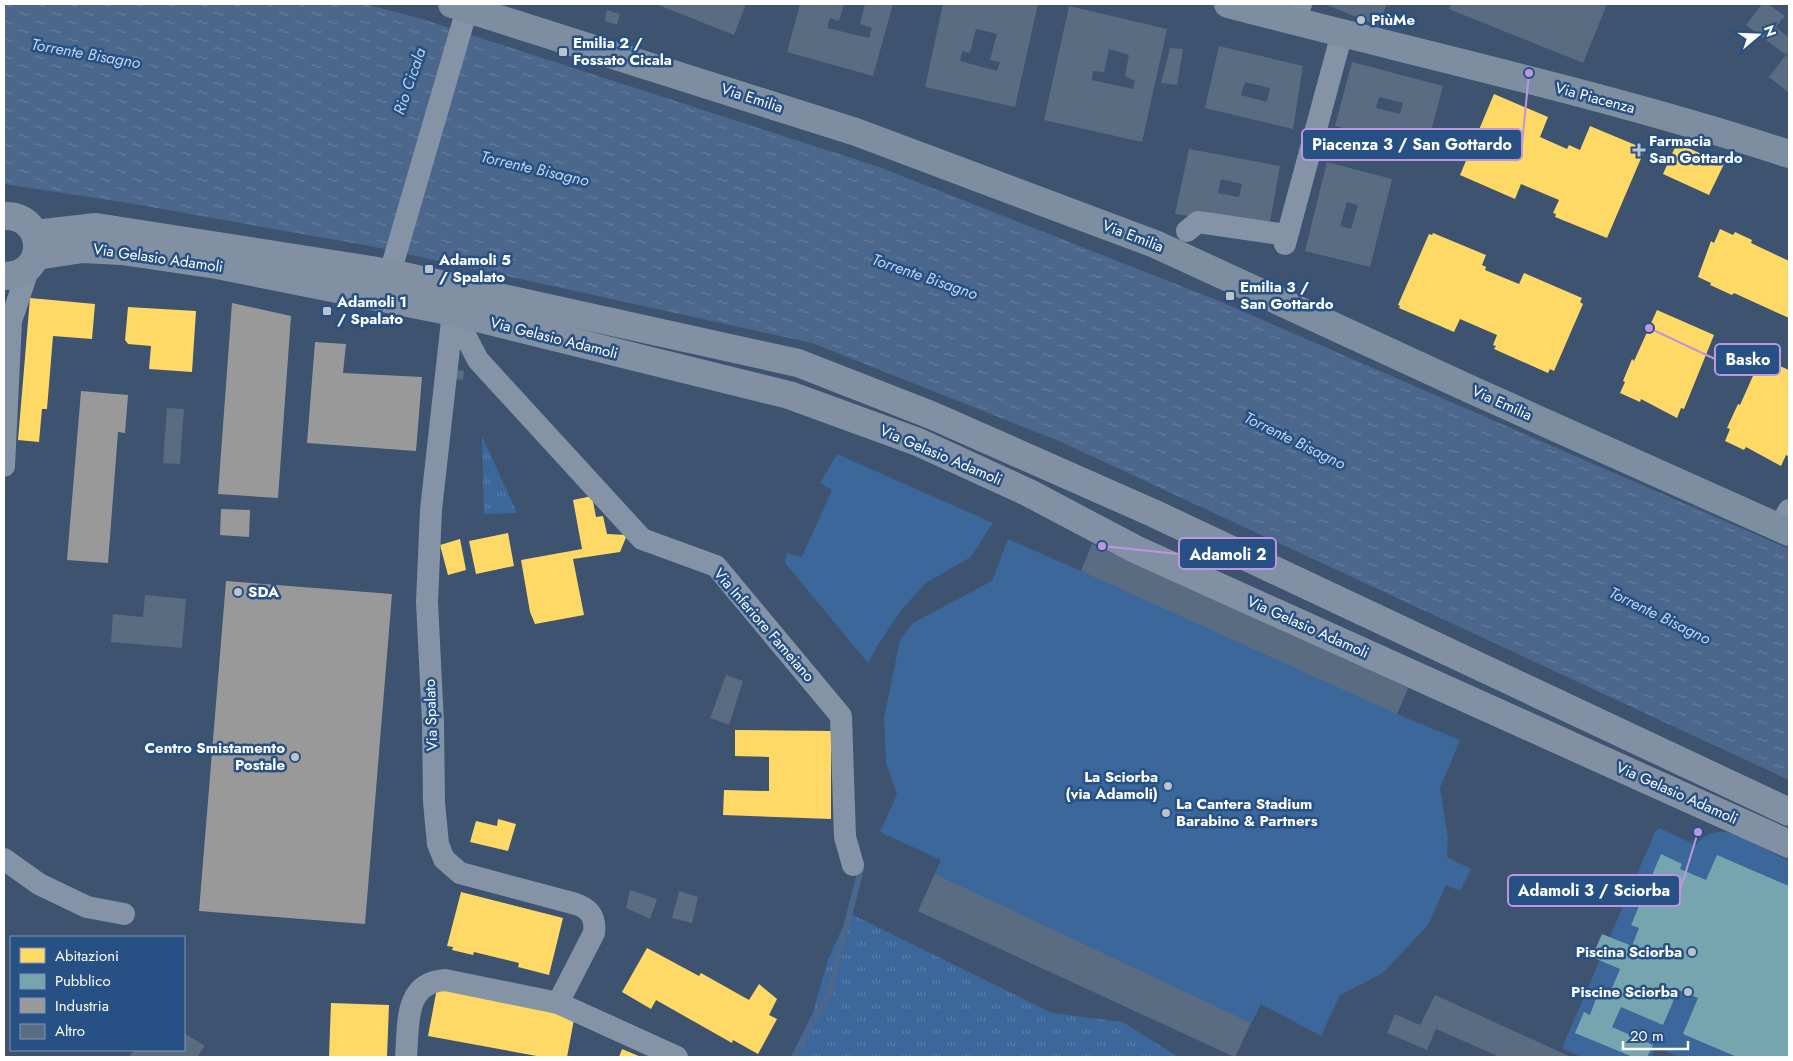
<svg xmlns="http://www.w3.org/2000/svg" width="1793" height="1061" font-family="Jost,sans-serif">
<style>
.grass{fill:url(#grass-tufts)}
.pitch{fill:#3c679b}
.water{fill:url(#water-ripples)}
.homes{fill:#ffd966}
.public{fill:#76a5af}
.industry{fill:#999}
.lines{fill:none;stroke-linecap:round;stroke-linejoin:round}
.stream{stroke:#4c678c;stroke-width:6}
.building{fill:#5a6c82;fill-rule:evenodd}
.street{stroke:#8493a5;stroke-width:22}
.secondary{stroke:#7e8ea1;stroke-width:28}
.primary{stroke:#8290a3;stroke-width:28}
.poi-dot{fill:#bbc3cd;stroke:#275085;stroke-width:2}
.labels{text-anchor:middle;stroke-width:5;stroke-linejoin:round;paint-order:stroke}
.poi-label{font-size:15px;font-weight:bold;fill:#fff;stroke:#275085;text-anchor:start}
.street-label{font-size:15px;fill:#fff;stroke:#275085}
.water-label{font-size:16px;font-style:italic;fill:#bed4ef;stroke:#275085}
.leader{fill:none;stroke:#bd96df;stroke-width:2}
.callout-dot{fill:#bd96df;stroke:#275085;stroke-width:2}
.callout{fill:#275085;stroke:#bd96df;stroke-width:2}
.callout-label{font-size:16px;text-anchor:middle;font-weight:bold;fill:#fff}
</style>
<defs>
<pattern id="grass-tufts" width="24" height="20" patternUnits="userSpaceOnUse" patternTransform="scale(1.25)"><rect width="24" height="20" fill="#3c679b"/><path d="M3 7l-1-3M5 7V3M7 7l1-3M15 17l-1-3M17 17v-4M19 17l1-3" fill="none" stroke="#597eaa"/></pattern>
<pattern id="water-ripples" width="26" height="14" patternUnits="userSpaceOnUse" patternTransform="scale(1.25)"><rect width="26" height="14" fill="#4c678c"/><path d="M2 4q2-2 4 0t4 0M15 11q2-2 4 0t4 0" fill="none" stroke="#677e9d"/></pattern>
</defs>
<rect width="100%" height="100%" fill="#3d536f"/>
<g class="grass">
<path d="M 482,436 L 517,513 L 484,514 Z"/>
<path d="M 849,913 L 1052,1013 L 1123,1022 L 1178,1057 L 791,1057 L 813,1012 L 828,960 Z"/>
</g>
<g class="pitch">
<path d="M 837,454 L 993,523 L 971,557 L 926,583 L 902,609 L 879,643 L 868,663 L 785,563 L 787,553 L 802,557 L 832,490 L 820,483 Z"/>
<path d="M 1008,539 L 1081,571 L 1092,544 L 1408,688 L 1397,714 L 1460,740 L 1440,788 L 1448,838 L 1447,857 L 1471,869 L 1460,891 L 1446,885 L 1428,925 L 1383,973 L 1340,995 L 1321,1036 L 1261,1004 L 1234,1057 L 918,911 L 941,860 L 880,832 L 897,794 L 886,763 L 884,718 L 900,640 L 913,623 L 992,581 Z"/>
<path d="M 1659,828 L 1696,845 C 1703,836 1712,831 1724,832 C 1735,832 1776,855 1789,861 L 1789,1057 L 1679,1057 L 1656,1047 L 1651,1057 L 1581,1057 L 1562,1048 L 1655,832 Z"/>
</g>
<path class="water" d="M 4,4 L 365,4 L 422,19 L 879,167 L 1219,301 L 1789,549 L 1789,780 L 1059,441 L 812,343 L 375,247 L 128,203 L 4,184 Z"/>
<g class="homes">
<path d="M 1494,94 L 1548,117 L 1540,137 L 1567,149 L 1569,145 L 1580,150 L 1590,126 L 1645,149 L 1607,238 L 1555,217 L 1556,214 L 1553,213 L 1559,200 L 1521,184 L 1515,199 L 1460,175 Z"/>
<path d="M 1677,143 L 1724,164 L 1709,195 L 1663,174 Z"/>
<path d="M 1720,229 L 1733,235 L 1735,232 L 1752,240 L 1751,243 L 1789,261 L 1789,318 L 1734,293 L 1732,295 L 1710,285 L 1711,283 L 1698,277 L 1711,241 L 1714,243 Z"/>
<path d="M 1433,233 L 1486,255 L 1482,265 L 1486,267 L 1485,270 L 1519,284 L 1524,273 L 1582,298 L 1580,302 L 1583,304 L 1554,371 L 1550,369 L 1548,373 L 1494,349 L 1496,346 L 1493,345 L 1497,335 L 1460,319 L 1454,332 L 1399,308 L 1400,306 L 1398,305 L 1429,234 L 1432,235 Z"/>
<path d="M 30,298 L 95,304 L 92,339 L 53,336 L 47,409 L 42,409 L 39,442 L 18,440 Z"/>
<path d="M 128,307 L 196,311 L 192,372 L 149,369 L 151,346 L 128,344 L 125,340 Z"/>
<path d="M 1657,310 L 1714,335 L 1684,409 L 1681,408 L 1677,418 L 1641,399 L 1640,402 L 1620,393 L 1625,382 L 1623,381 L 1632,359 L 1634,361 Z"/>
<path d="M 1761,358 L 1789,370 L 1789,454 L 1788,456 L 1786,455 L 1781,466 L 1746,447 L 1744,450 L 1725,441 L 1730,429 L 1727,428 L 1738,404 L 1740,405 Z"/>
<path d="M 592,496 L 596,517 L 603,516 L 607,534 L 627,535 L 620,552 L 573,559 L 584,615 L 535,624 L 530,612 L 521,560 L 582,549 L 573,500 Z"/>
<path d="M 508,533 L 514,566 L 476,574 L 469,541 Z"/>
<path d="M 460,539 L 466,570 L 448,575 L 440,545 Z"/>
<path d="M 735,730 L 831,731 L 831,819 L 723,815 L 724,790 L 769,791 L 769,757 L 735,756 Z"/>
<path d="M 498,819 L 516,824 L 508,851 L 470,842 L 476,821 L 497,826 Z"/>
<path d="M 461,892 L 563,918 L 549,975 L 518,967 L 519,963 L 474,952 L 473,955 L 452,950 L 453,947 L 447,946 Z"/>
<path d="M 647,948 L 699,976 L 701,973 L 749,1000 L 759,984 L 777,999 L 769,1015 L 777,1019 L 758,1054 L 733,1040 L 732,1043 L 656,1000 L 651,1009 L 622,992 Z"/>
<path d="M 437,988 L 575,1014 L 567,1057 L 542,1057 L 428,1036 Z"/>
<path d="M 331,1003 L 389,1005 L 387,1057 L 329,1057 Z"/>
<path d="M 622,1049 L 641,1057 L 619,1057 Z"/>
</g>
<path class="public" d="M 1661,854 L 1682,864 L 1680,869 L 1706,880 L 1717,855 L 1789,886 L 1789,1057 L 1737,1057 L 1683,1034 L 1698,998 L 1678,990 L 1663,1025 L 1621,1007 L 1612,1027 L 1653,1045 L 1647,1057 L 1633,1057 L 1575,1033 L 1584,1012 L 1590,1015 L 1598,993 L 1608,998 L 1620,969 L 1592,957 L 1602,934 L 1632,946 L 1639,928 L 1631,925 Z"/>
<g class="industry">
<path d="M 232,303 L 291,316 L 278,498 L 218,494 Z"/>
<path d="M 315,342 L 346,344 L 343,373 L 422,377 L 416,451 L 307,443 Z"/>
<path d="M 81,391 L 128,395 L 125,433 L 118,432 L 108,563 L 67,560 Z"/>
<path d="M 221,509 L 250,510 L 249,537 L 220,535 Z"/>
<path d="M 226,581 L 392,594 L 365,924 L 199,911 Z"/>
</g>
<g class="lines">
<path class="stream" d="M 794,1057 L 829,994 L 861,869"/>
</g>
<g class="building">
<path d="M 656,4 L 746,4 L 734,35 Z"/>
<path d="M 800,4 L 844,4 L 839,21 L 830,18 L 827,28 L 869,38 L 872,28 L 860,24 L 865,4 L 893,4 L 873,76 L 787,52 Z"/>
<path d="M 943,4 L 1038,4 L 1015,107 L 925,87 ZM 976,29 L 997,34 L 990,60 L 1000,62 L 997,71 L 960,61 L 962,51 L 970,53 Z"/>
<path d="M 1325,4 L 1387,4 L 1378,26 Z"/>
<path d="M 1451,4 L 1607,4 L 1583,63 L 1449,9 Z"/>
<path d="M 1762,4 L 1768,4 L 1785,16 L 1776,27 L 1789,38 L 1789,51 L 1786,55 L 1746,25 Z"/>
<path d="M 1069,6 L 1167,29 L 1142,142 L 1044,120 ZM 1109,49 L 1129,55 L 1125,76 L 1135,81 L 1133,89 L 1092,80 L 1093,71 L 1104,72 Z"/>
<path d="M 607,10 L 620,14 L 617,25 L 605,21 Z"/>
<path d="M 1219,46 L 1303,66 L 1293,129 L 1205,108 ZM 1245,82 L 1270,88 L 1267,102 L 1241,95 Z"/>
<path d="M 1170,48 L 1183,49 L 1177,85 L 1161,83 Z"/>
<path d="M 1786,55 L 1789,58 L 1789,93 L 1769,77 Z"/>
<path d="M 1352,62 L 1443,86 L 1426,150 L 1335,126 ZM 1379,97 L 1403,103 L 1400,114 L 1376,108 Z"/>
<path d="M 1189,149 L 1280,166 L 1269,228 L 1175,214 ZM 1221,179 L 1242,184 L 1239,197 L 1218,193 Z"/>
<path d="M 1327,162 L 1392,179 L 1370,267 L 1305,251 ZM 1347,202 L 1358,205 L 1351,229 L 1340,226 Z"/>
<path d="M 453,370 L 464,371 L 463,380 L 452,379 Z"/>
<path d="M 167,408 L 184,409 L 180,464 L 163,463 Z"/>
<path d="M 1092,544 L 1408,688 L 1397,714 L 1081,571 Z"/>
<path d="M 145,595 L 186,599 L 182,648 L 111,642 L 113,614 L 143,617 Z"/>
<path d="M 726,675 L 743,681 L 729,725 L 710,718 Z"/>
<path d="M 935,874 L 1251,1023 L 1235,1057 L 918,911 Z"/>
<path d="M 630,890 L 657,899 L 650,919 L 626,908 Z"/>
<path d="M 679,891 L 698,897 L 692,923 L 672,918 Z"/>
<path d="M 1435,995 L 1571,1057 L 1500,1057 L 1436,1029 L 1427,1050 L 1387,1033 L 1395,1014 L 1420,1025 Z"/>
<path d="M 184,1033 L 205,1046 L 197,1057 L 129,1057 L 134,1050 L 184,1050 Z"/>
</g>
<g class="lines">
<g class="street">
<path d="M 1295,21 L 1301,4"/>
<path d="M 1187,231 L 1198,222 L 1287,235"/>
<path d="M 1285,244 L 1342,33"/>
<path d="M 390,273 L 467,9"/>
<path d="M 453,312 L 431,510 L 427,602 L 433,723 L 434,802 L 438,844 L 444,859 L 460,873 L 576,904 C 590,909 596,917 594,933 L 558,1003"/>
<path d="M 453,312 L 478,360 L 642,539 L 716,566 L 841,716 L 845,837 L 853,865"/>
<path d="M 4,466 L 11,321 L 29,267"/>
<path d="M 1779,528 L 1789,510"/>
<path d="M 4,859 L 39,884 L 87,907 L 124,914"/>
<path d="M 406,1057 C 409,1025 403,983 445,980 L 558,1003 L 677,1057"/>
</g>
<g class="secondary">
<path d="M 452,4 L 856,132 L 1155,244 L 1472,390 L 1789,532"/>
<path d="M 1228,4 C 1415,53 1605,94 1789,154"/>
</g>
<g class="primary">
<path d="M 4,216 C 47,214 49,277 4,276"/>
<path d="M 35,234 L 96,227 L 390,273 L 798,363 L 931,415 L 1153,513 L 1789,812"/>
<path d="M 36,256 L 83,249 L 122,251 L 217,265 L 453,312 L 789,395 L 918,442 L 1029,493 L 1135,549 L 1789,844"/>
</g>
</g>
<g class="poi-dot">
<circle cx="1361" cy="20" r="5"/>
<rect x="558" y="47" width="10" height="10" rx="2.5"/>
<path d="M1636.5 142.5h5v5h5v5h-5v5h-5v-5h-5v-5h5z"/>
<rect x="424" y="264" width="10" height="10" rx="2.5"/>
<rect x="1225" y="291" width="10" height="10" rx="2.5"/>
<rect x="322" y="306" width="10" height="10" rx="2.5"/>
<circle cx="238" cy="592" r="5"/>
<circle cx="295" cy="757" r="5"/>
<circle cx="1168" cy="786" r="5"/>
<circle cx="1166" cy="813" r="5"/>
<circle cx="1692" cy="952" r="5"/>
<circle cx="1688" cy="992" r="5"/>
</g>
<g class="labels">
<g class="poi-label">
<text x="1371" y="25">PiùMe</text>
<text x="573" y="48">Emilia 2 /<tspan x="573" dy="17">Fossato Cicala</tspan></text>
<text x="1649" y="146">Farmacia<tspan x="1649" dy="17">San Gottardo</tspan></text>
<text x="439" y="265">Adamoli 5<tspan x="439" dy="17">/ Spalato</tspan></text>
<text x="1240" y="292">Emilia 3 /<tspan x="1240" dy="17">San Gottardo</tspan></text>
<text x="337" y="307">Adamoli 1<tspan x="337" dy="17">/ Spalato</tspan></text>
<text x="248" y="597">SDA</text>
<text x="285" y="753" text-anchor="end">Centro Smistamento<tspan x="285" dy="17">Postale</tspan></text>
<text x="1158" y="782" text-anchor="end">La Sciorba<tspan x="1158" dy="17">(via Adamoli)</tspan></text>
<text x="1176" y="809">La Cantera Stadium<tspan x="1176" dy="17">Barabino &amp; Partners</tspan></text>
<text x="1682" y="957" text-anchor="end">Piscina Sciorba</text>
<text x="1678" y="997" text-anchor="end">Piscine Sciorba</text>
</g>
<g class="street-label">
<text transform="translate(752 98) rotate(18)" y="5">Via Emilia</text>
<text transform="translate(1595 98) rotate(15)" y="5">Via Piacenza</text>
<text transform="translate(1133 236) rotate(21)" y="5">Via Emilia</text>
<text transform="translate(158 258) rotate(8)" y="5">Via Gelasio Adamoli</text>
<text transform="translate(554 338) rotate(14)" y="5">Via Gelasio Adamoli</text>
<text transform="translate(1502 403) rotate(24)" y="5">Via Emilia</text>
<text transform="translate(941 455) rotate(23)" y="5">Via Gelasio Adamoli</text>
<text transform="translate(764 625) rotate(49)" y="5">Via Inferiore Fameiano</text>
<text transform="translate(1308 627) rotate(24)" y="5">Via Gelasio Adamoli</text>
<text transform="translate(431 715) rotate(-92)" y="5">Via Spalato</text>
<text transform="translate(1677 793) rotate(24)" y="5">Via Gelasio Adamoli</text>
</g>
<g class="water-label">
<text transform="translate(86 53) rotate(10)" y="6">Torrente Bisagno</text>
<text transform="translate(409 81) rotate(-71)" y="6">Rio Cicala</text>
<text transform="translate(535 168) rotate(13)" y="6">Torrente Bisagno</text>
<text transform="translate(925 276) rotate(19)" y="6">Torrente Bisagno</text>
<text transform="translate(1295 440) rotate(26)" y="6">Torrente Bisagno</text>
<text transform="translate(1660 615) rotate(26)" y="6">Torrente Bisagno</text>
</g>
</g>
<path class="leader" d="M1529 73L1522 145M1649 328L1715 359M1102 546L1179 554M1698 832L1680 891"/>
<g class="callout-dot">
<circle cx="1529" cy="73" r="5"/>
<circle cx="1649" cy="328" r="5"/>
<circle cx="1102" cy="546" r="5"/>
<circle cx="1698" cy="832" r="5"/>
</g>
<g class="callout">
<rect x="1302" y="129" width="220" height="31" rx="5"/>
<rect x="1715" y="344" width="65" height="31" rx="5"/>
<rect x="1179" y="538" width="97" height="31" rx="5"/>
<rect x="1508" y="875" width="172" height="31" rx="5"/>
</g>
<g class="callout-label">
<text x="1412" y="150">Piacenza 3 / San Gottardo</text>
<text x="1748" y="365">Basko</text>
<text x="1228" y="560">Adamoli 2</text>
<text x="1594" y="896">Adamoli 3 / Sciorba</text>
</g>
<rect width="1793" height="1061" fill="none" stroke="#ffffff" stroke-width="10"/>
<rect x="10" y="936" width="175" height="115" fill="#275085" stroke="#7d96b6"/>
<rect x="20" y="948" width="25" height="15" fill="#ffd966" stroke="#7d96b6"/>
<text x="55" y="961" font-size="15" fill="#ffffff">Abitazioni</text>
<rect x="20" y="974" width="25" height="15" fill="#76a5af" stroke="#7d96b6"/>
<text x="55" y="986" font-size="15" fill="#ffffff">Pubblico</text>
<rect x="20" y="998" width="25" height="15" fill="#999999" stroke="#7d96b6"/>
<text x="55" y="1011" font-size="15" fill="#ffffff">Industria</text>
<rect x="20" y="1024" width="25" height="15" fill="#5a6c82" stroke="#7d96b6"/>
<text x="55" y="1036" font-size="15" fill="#ffffff">Altro</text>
<g transform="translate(1758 35) rotate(71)" stroke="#275085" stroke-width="4" paint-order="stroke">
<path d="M0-4L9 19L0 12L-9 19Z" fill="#ffffff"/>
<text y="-8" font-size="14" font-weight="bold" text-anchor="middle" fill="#ffffff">N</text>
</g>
<path d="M1623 1041v8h65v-8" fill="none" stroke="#ffffff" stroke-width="2.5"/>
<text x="1630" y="1041" font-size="15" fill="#ffffff" stroke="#275085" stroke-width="4" paint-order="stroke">20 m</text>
</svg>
